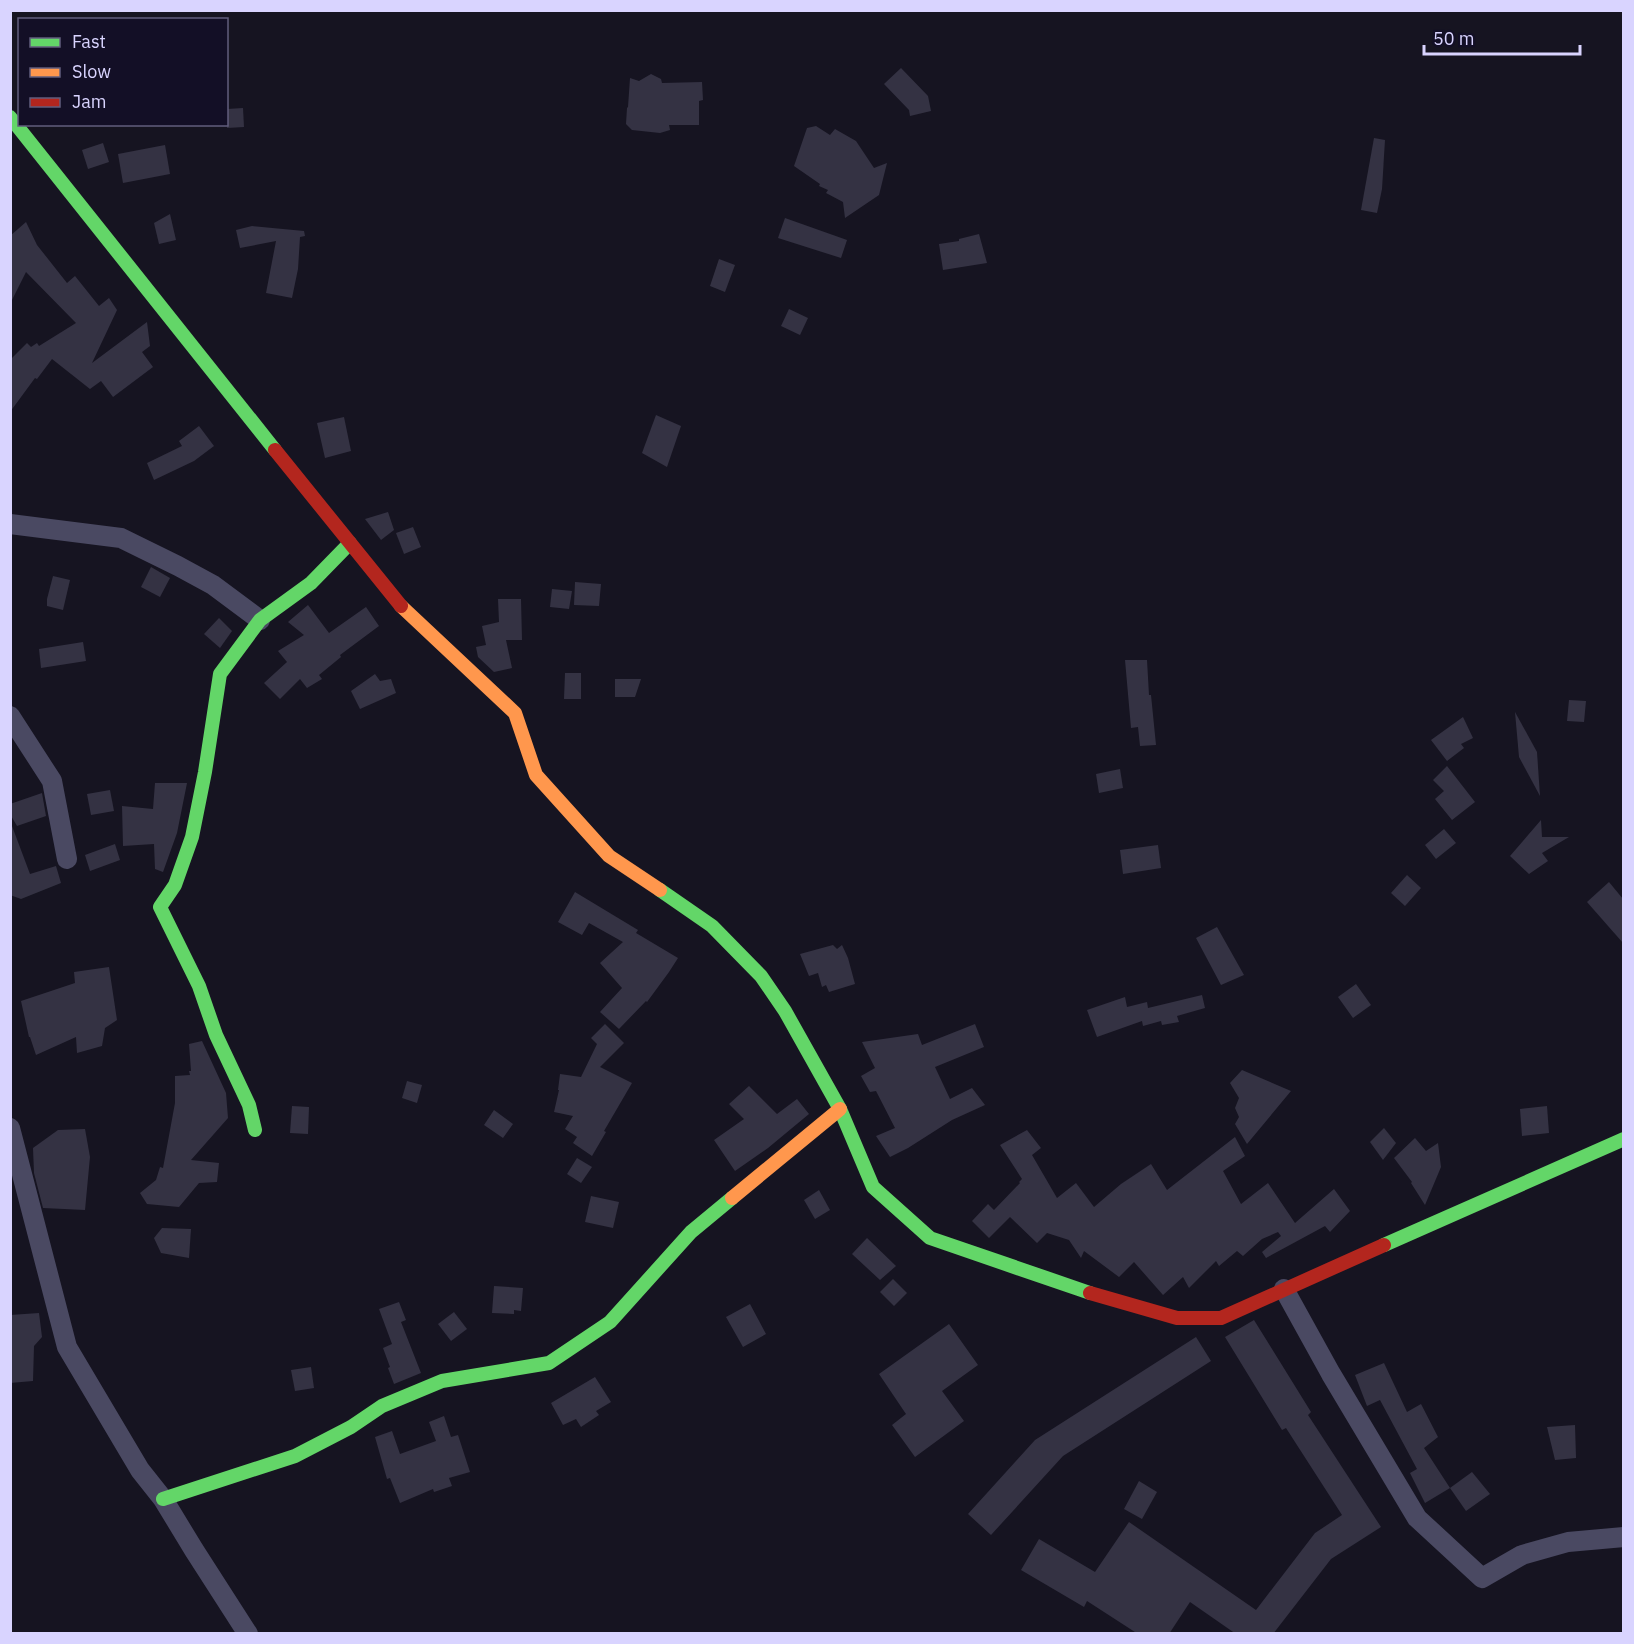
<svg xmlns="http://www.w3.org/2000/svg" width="1634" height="1644" font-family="'IBM Plex Sans',sans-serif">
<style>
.building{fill:#343243}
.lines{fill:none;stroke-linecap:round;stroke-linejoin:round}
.street{stroke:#4a4962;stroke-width:20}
.fast{stroke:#63d668;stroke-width:14}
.slow{stroke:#ff974d;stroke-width:14}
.jam{stroke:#b3261e;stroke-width:14}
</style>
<rect width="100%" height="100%" fill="#161421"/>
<g class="building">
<path d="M 901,68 L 928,96 L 931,111 L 910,116 L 909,110 L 884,84 Z"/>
<path d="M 651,74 L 661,79 L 662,83 L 702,82 L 703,100 L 699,101 L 699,125 L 669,125 L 670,130 L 660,133 L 632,130 L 626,124 L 627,108 L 628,107 L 630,78 L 639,81 Z"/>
<path d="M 243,108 L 244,127 L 227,128 L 227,109 Z"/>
<path d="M 816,126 L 830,135 L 835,129 L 856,141 L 874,168 L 887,163 L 879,195 L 845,218 L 843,202 L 826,193 L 828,190 L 819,186 L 820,184 L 794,166 L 807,128 Z"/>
<path d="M 1374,138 L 1385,140 L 1382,189 L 1377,213 L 1361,210 Z"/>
<path d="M 103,143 L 109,162 L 88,169 L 82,150 Z"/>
<path d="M 165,145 L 170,174 L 123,183 L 118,154 Z"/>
<path d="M 170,214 L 176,240 L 159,244 L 154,223 Z"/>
<path d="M 785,218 L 847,240 L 841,258 L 778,238 Z"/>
<path d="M 26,222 L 37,245 L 67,283 L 75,276 L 99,306 L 109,298 L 117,310 L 92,363 L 147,322 L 150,346 L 142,352 L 153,367 L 113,397 L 101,381 L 90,389 L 52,359 L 37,379 L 35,378 L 10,412 L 10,360 L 27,343 L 31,347 L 37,343 L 39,346 L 76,323 L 26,272 L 10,304 L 10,236 Z"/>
<path d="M 252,226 L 304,231 L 305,236 L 300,237 L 298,269 L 292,298 L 266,293 L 276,241 L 240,248 L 236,230 Z"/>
<path d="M 979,234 L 987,263 L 943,270 L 939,244 L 959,241 L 959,239 Z"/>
<path d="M 719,259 L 735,265 L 725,292 L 710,286 Z"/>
<path d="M 789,309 L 808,318 L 800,335 L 781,326 Z"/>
<path d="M 656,415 L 681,426 L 667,467 L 642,453 Z"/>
<path d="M 344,417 L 351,451 L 325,458 L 317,423 Z"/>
<path d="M 199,426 L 214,446 L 194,461 L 154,480 L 147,463 L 182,446 L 179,441 Z"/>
<path d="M 388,512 L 394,530 L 381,540 L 365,519 Z"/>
<path d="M 413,527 L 421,547 L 404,554 L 396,533 Z"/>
<path d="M 151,567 L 170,578 L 160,597 L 141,587 Z"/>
<path d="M 53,576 L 70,580 L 63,610 L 47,606 L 47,599 Z"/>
<path d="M 575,582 L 601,584 L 599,606 L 574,605 Z"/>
<path d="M 552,589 L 572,591 L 569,609 L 550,607 Z"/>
<path d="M 498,599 L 521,599 L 522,640 L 506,640 L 512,668 L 494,672 L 478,657 L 476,647 L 486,645 L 482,626 L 499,622 Z"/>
<path d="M 308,605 L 329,633 L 366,607 L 379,626 L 340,655 L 341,657 L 319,675 L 322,679 L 307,688 L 300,679 L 280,699 L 264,683 L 287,662 L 278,651 L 304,635 L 288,622 Z"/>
<path d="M 219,618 L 232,631 L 220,648 L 204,634 Z"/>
<path d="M 83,642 L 86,661 L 41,668 L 39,649 Z"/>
<path d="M 1125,660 L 1147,660 L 1149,695 L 1151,695 L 1156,745 L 1140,746 L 1138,727 L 1131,728 Z"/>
<path d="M 565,673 L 581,673 L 581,699 L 564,699 Z"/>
<path d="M 375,674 L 380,681 L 391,679 L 396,693 L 360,709 L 351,691 Z"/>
<path d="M 615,679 L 641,679 L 635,697 L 615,697 Z"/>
<path d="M 1569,700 L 1586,701 L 1584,722 L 1567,721 Z"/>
<path d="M 1515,712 L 1537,752 L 1540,796 L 1519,757 Z"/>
<path d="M 1463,717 L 1473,738 L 1461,744 L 1464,748 L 1447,761 L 1431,740 Z"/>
<path d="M 1447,766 L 1475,802 L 1452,820 L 1435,799 L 1444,791 L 1433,780 Z"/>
<path d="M 1120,769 L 1123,788 L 1099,793 L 1096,774 Z"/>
<path d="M 155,783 L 187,783 L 177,833 L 163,872 L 155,869 L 154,844 L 123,846 L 122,806 L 153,809 Z"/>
<path d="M 110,790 L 114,811 L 91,815 L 87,794 Z"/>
<path d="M 42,793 L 46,816 L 17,826 L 10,814 L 10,804 Z"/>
<path d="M 1541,820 L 1542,837 L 1569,837 L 1542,853 L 1548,861 L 1529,874 L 1510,856 Z"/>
<path d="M 10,826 L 12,826 L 30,874 L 56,866 L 61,883 L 21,899 L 10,895 Z"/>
<path d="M 1444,829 L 1456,843 L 1436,859 L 1425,845 Z"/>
<path d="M 115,844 L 120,860 L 90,871 L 85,855 Z"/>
<path d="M 1158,845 L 1161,868 L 1123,874 L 1120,850 Z"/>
<path d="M 1407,875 L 1421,888 L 1405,906 L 1391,893 Z"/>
<path d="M 1609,882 L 1623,899 L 1623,943 L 1587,902 Z"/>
<path d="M 575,892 L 638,930 L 636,933 L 678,958 L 669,972 L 647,1002 L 646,1001 L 619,1029 L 600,1012 L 622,988 L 600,963 L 623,942 L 589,923 L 582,935 L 558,922 Z"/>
<path d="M 1217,927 L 1244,975 L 1221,985 L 1196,938 Z"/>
<path d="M 833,945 L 837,949 L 842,945 L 848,958 L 855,984 L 829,992 L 826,985 L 822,987 L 818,973 L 809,976 L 800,954 Z"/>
<path d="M 109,967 L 117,1020 L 105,1028 L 102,1046 L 77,1053 L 76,1037 L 36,1055 L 30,1037 L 29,1037 L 21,1001 L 75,983 L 74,972 Z"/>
<path d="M 1356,984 L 1371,1005 L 1353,1018 L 1338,997 Z"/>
<path d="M 1202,995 L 1205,1008 L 1177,1016 L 1179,1022 L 1162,1025 L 1161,1021 L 1143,1026 L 1142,1021 L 1097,1037 L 1087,1010 L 1125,997 L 1127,1007 L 1147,1002 L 1148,1008 Z"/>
<path d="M 605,1024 L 624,1043 L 600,1067 L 632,1083 L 604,1131 L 606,1132 L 592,1156 L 573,1143 L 577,1137 L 565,1129 L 573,1116 L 554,1112 L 559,1090 L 558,1090 L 560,1074 L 581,1077 L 597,1044 L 591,1038 Z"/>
<path d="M 975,1024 L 984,1047 L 935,1067 L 950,1099 L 972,1088 L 985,1105 L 952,1120 L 908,1148 L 890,1157 L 876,1136 L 895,1128 L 876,1091 L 870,1092 L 861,1076 L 875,1068 L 862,1042 L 918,1034 L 922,1045 Z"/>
<path d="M 202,1041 L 226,1093 L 228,1118 L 191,1160 L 219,1163 L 217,1182 L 199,1183 L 179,1207 L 147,1204 L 140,1193 L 156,1180 L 160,1167 L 163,1168 L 175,1103 L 175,1076 L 190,1075 L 189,1071 L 191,1071 L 189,1044 Z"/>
<path d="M 1242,1070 L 1291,1091 L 1247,1144 L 1235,1124 L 1239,1117 L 1235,1108 L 1239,1098 L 1230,1083 Z"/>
<path d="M 407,1081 L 422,1085 L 417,1103 L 402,1098 Z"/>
<path d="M 749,1086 L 777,1114 L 797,1099 L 809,1114 L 768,1148 L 735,1171 L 714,1140 L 744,1119 L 729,1104 Z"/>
<path d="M 292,1106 L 309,1107 L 308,1134 L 290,1133 Z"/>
<path d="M 1547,1106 L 1549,1133 L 1522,1136 L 1520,1109 Z"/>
<path d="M 494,1110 L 513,1124 L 503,1138 L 484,1125 Z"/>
<path d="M 1384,1128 L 1396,1143 L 1383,1160 L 1370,1142 Z"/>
<path d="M 85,1129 L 90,1157 L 85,1210 L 43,1208 L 34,1173 L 33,1148 L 58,1130 Z"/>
<path d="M 1027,1130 L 1041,1148 L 1032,1155 L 1057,1198 L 1076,1183 L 1094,1207 L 1121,1184 L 1151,1164 L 1167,1190 L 1235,1137 L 1245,1156 L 1223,1171 L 1241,1204 L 1268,1183 L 1295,1223 L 1334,1189 L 1350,1211 L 1330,1232 L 1325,1226 L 1266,1258 L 1262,1252 L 1281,1236 L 1278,1232 L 1262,1239 L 1243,1256 L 1237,1251 L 1219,1266 L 1216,1261 L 1189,1288 L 1183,1277 L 1163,1295 L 1134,1262 L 1119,1277 L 1084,1251 L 1081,1258 L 1069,1240 L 1047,1233 L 1037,1243 L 1010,1217 L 989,1238 L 972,1221 L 988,1204 L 994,1210 L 1020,1183 L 1019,1182 L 1022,1179 L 1000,1145 Z"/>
<path d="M 1415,1138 L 1426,1151 L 1438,1143 L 1441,1167 L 1425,1205 L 1411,1183 L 1412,1182 L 1394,1158 Z"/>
<path d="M 577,1158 L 592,1167 L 581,1183 L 567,1174 Z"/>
<path d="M 819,1190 L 830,1210 L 815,1219 L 804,1200 Z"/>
<path d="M 591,1196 L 619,1202 L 613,1228 L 585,1222 Z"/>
<path d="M 162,1228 L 191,1229 L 189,1258 L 161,1253 L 154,1238 Z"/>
<path d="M 867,1238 L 896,1266 L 880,1280 L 852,1254 Z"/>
<path d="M 893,1279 L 907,1293 L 894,1306 L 880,1292 Z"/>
<path d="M 494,1286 L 523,1288 L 521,1311 L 514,1310 L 514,1314 L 492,1313 Z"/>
<path d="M 399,1302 L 406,1320 L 401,1322 L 421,1373 L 394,1384 L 388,1368 L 390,1367 L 383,1348 L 392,1344 L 379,1309 Z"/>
<path d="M 750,1304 L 766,1334 L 743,1347 L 726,1317 Z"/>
<path d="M 454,1312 L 467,1329 L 451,1341 L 438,1324 Z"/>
<path d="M 39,1313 L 42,1337 L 34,1346 L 33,1381 L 10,1383 L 10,1315 Z"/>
<path d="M 1254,1320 L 1311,1412 L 1308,1415 L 1381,1527 L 1331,1559 L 1273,1634 L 1236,1634 L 1190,1602 L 1169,1634 L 1138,1634 L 1087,1601 L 1084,1607 L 1021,1570 L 1039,1539 L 1095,1572 L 1129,1522 L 1256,1610 L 1315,1533 L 1342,1515 L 1286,1428 L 1282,1430 L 1225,1337 Z"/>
<path d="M 949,1324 L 978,1365 L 942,1391 L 964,1421 L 915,1457 L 892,1425 L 906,1414 L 879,1374 Z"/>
<path d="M 1196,1337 L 1211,1361 L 1063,1456 L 991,1535 L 968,1514 L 1035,1440 Z"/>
<path d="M 1384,1363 L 1407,1412 L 1421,1404 L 1438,1437 L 1424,1448 L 1450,1488 L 1425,1503 L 1410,1473 L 1417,1469 L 1380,1400 L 1367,1406 L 1355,1375 Z"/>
<path d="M 311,1367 L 314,1388 L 295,1391 L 291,1370 Z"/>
<path d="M 595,1377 L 611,1402 L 596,1411 L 599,1415 L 581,1427 L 576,1419 L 563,1425 L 551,1403 Z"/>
<path d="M 444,1416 L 451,1437 L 458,1435 L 470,1472 L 449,1478 L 452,1486 L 434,1492 L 433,1489 L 400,1503 L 390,1478 L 387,1479 L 375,1437 L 392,1431 L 400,1454 L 436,1441 L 429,1422 Z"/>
<path d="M 1575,1425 L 1576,1458 L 1555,1460 L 1547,1427 Z"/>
<path d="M 1472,1472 L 1490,1494 L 1466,1511 L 1450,1488 Z"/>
<path d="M 1139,1481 L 1157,1492 L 1142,1519 L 1124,1509 Z"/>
</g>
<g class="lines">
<g class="street">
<path d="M 10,524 L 121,538 L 178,566 L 213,585 L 260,620"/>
<path d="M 10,716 L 52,781 L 67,859"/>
<path d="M 10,1128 L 67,1347 L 140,1470 L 163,1499 L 194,1550 L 248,1634"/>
<path d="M 1284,1289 L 1331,1374 L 1417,1518 L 1482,1578 L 1522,1555 L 1568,1542 L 1624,1537"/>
</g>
<g class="fast">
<path d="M 10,117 L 275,450"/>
<path d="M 660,890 L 712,926 L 761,976 L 785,1011 L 840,1109 L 873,1187 L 930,1238 L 1090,1293"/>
<path d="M 255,1130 L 249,1105 L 216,1035 L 199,986 L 160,907 L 175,885 L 192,837 L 205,772 L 220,674 L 260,620 L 311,583 L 350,543"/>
<path d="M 1384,1245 L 1624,1139"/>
<path d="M 163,1499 L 295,1456 L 351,1427 L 382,1406 L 442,1381 L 549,1363 L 610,1322 L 691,1232 L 732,1198"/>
</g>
<g class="slow">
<path d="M 401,606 L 515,713 L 536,775 L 609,856 L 660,890"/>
<path d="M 732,1198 L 840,1109"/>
</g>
<g class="jam">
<path d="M 275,450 L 401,606"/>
<path d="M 1090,1293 L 1177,1318 L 1221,1318 L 1384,1245"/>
</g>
</g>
<rect width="1634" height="1644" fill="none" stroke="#d9d4ff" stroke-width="24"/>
<rect x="18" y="18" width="210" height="108" fill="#130f26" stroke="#625e7d" stroke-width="1.5"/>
<rect x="30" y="38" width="30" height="9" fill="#63d668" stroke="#625e7d" stroke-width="1.5"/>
<text x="72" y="48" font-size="18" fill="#d9d4ff">Fast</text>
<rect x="30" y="68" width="30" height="9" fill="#ff974d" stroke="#625e7d" stroke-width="1.5"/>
<text x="72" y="78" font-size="18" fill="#d9d4ff">Slow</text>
<rect x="30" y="98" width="30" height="9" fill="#b3261e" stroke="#625e7d" stroke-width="1.5"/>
<text x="72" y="108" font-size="18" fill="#d9d4ff">Jam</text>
<path d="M1424 45v9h156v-9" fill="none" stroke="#d9d4ff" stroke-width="3"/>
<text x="1433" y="45" font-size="18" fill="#d9d4ff" stroke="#130f26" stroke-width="4.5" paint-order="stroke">50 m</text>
</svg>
